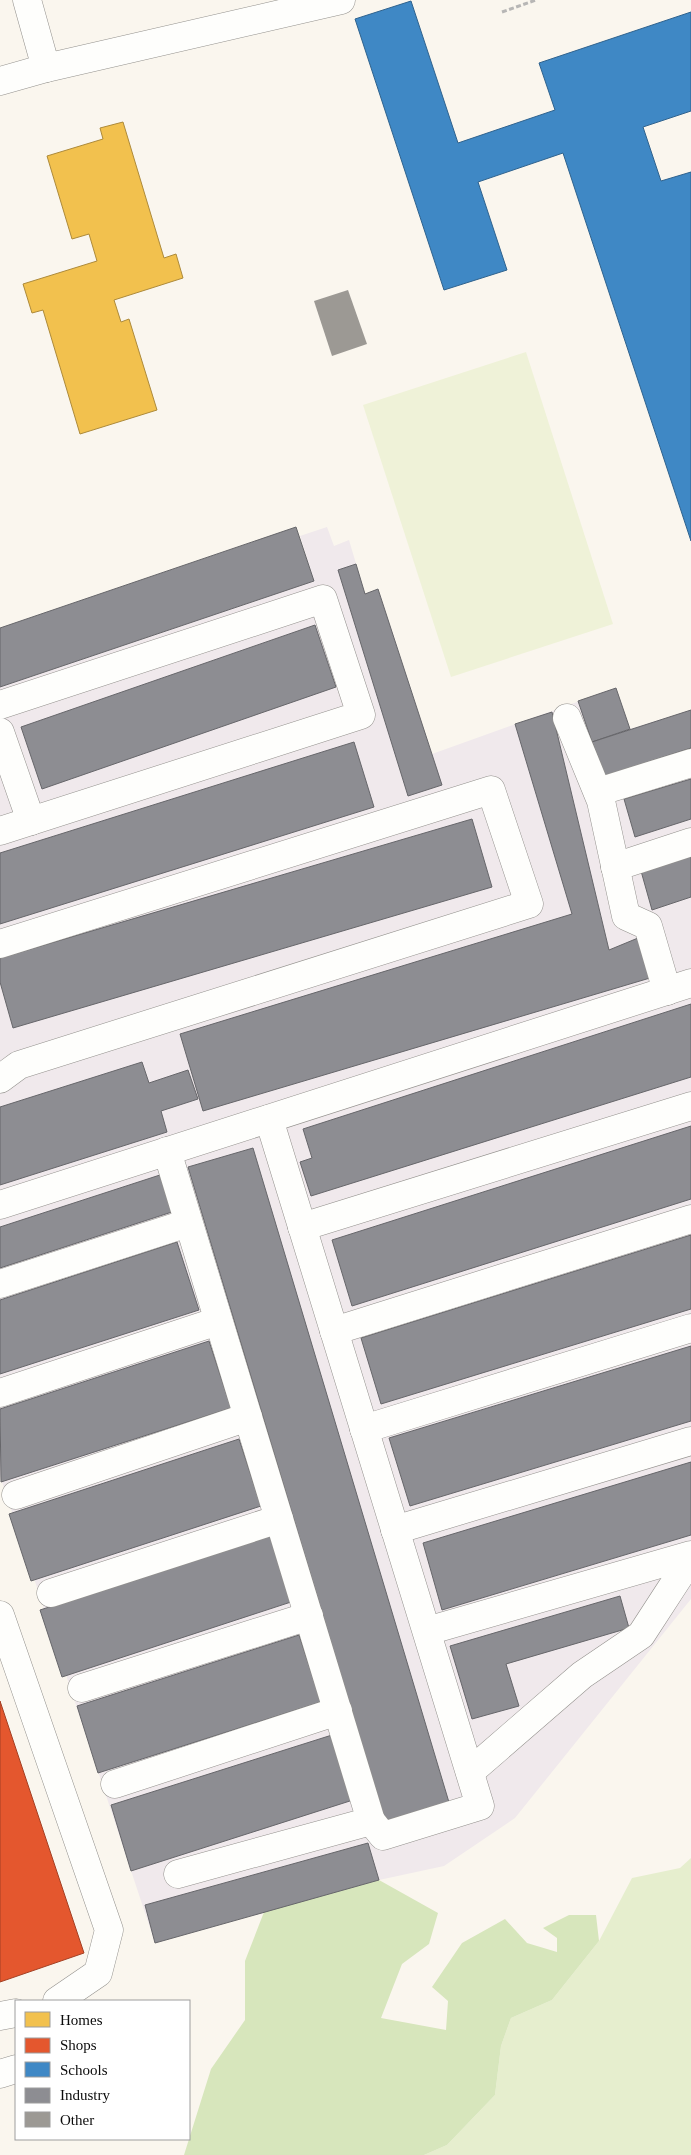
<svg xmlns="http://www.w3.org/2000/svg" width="691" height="2155" font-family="Georgia,serif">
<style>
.industrial{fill:#f0e9ec}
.green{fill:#e6eece}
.forest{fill:#d7e6bc}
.pitch{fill:#eff2d8}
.homes{fill:#f2c14e;stroke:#ad8a3a}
.shops{fill:#e4572e;stroke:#a34024}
.schools{fill:#3f88c5;stroke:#2f628d}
.industry{fill:#8d8d92;stroke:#66666a}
.building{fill:#9c9994}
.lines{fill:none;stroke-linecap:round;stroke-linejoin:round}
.minor-casing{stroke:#93918d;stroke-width:29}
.path{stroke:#b7b6b5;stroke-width:3;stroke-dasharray:5 2.5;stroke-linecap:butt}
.minor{stroke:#fefefc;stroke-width:28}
</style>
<rect width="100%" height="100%" fill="#faf6ee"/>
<path class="industrial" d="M 327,527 L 334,546 L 349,540 L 365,594 L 378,589 L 432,754 L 616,688 L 630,729 L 691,710 L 691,1599 L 515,1818 L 444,1866 L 379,1880 L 155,1943 L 0,1476 L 0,687 L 314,581 L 300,536 Z"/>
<path class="green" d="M 691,1858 L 691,2155 L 424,2155 L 447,2145 L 495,2095 L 501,2046 L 511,2018 L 552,2000 L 599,1941 L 632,1878 L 680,1868 Z"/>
<path class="forest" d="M 379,1880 L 438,1913 L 429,1944 L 402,1964 L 381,2018 L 446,2030 L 448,2001 L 432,1987 L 462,1943 L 505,1919 L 527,1943 L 557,1952 L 557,1938 L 543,1928 L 569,1915 L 596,1915 L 599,1941 L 552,2000 L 511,2018 L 501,2046 L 495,2095 L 447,2145 L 424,2155 L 184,2155 L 211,2069 L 245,2020 L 245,1961 L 264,1912 Z"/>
<path class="pitch" d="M 526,352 L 613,624 L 451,677 L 363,405 Z"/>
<path class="homes" d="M 123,122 L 164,258 L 176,254 L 183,278 L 114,300 L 121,322 L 129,319 L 157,410 L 80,434 L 43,310 L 32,313 L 23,284 L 97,261 L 89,234 L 72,239 L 47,156 L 103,139 L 100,128 Z"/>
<path class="shops" d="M 0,1701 L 84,1953 L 0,1982 Z"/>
<path class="schools" d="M 411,1 L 458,143 L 555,110 L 539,63 L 691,12 L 691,111 L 643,127 L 661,181 L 691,172 L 691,541 L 563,153 L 478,182 L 507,270 L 444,290 L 355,19 Z"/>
<g class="industry">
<path d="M 296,527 L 314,581 L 0,687 L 0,628 Z"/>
<path d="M 356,564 L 365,594 L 378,589 L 442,785 L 408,796 L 338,570 Z"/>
<path d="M 315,625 L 336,687 L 42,789 L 21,727 Z"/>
<path d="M 616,688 L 630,729 L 592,742 L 578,701 Z"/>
<path d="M 691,710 L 691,748 L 605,776 L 592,742 Z"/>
<path d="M 552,712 L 609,950 L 638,938 L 650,978 L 203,1111 L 180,1034 L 572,914 L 515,724 Z"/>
<path d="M 354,742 L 374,807 L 0,924 L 0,853 Z"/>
<path d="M 691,779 L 691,819 L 635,837 L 624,799 Z"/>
<path d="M 472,819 L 492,887 L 13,1028 L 0,982 L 0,958 Z"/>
<path d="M 691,855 L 691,897 L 652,910 L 641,871 Z"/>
<path d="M 691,1004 L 691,1077 L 311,1196 L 300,1162 L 312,1158 L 303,1129 Z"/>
<path d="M 142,1062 L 149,1083 L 188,1070 L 198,1099 L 161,1111 L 167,1132 L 0,1185 L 0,1107 Z"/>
<path d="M 691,1126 L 691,1199 L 352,1306 L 332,1240 Z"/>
<path d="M 253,1148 L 451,1809 L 387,1829 L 188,1167 Z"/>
<path d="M 163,1174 L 175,1211 L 0,1268 L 0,1227 Z"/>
<path d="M 691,1235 L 691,1309 L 381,1404 L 361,1338 Z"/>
<path d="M 177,1242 L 199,1310 L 0,1374 L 0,1300 Z"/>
<path d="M 209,1341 L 231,1408 L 1,1482 L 0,1409 Z"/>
<path d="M 691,1346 L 691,1421 L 410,1506 L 389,1438 Z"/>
<path d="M 239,1439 L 261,1506 L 31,1581 L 9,1514 Z"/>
<path d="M 691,1462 L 691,1535 L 442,1610 L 423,1543 Z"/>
<path d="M 270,1535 L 291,1602 L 62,1677 L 40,1610 Z"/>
<path d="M 620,1596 L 629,1628 L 506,1664 L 519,1706 L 472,1719 L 450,1646 Z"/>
<path d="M 299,1635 L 321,1702 L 98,1773 L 77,1706 Z"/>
<path d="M 332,1735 L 353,1800 L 131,1871 L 111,1805 Z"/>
<path d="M 368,1843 L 379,1880 L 155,1943 L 145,1905 Z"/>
</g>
<path class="building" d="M 348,290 L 367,344 L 332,356 L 314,301 Z"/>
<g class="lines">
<g class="minor-casing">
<g id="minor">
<path d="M 27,0 L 46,68 L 341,0"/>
<path d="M 0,81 L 46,68"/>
<path d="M 0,705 L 323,599 L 361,715 L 0,831"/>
<path d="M 567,718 L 601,801 L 626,916 L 648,926 L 667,991"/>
<path d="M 0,732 L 31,821"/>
<path d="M 598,792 L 691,763"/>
<path d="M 615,867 L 691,842"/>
<path d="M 0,944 L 491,790 L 529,904 L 19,1065 L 0,1079"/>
<path d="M 269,1119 L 480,1806 L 383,1836 L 371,1821"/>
<path d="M 167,1151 L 371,1821 L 178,1874"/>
<path d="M 0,1205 L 691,983"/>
<path d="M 302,1227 L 691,1106"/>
<path d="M 0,1284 L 188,1223"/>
<path d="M 334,1331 L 691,1219"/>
<path d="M 0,1393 L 218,1321"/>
<path d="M 364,1429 L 691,1328"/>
<path d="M 16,1495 L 248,1417"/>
<path d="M 395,1530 L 691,1441"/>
<path d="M 51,1593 L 279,1519"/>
<path d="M 0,1615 L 109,1930 L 98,1973 L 57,2001"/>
<path d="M 427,1631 L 691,1555"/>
<path d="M 82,1688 L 309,1616"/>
<path d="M 470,1772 L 582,1675 L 641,1635 L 691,1558"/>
<path d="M 115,1784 L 338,1711"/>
<path d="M 0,2016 L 16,2013"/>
<path d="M 0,2074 L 16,2069"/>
</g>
</g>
<path class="path" d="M 502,12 L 536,0"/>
<use href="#minor" class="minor"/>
</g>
<rect x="15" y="2000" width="175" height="140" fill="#ffffff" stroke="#9d9d9d"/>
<rect x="25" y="2012" width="25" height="15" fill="#f2c14e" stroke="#9d9d9d"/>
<text x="60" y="2025" font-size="15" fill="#0b0b0b">Homes</text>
<rect x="25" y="2038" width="25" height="15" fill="#e4572e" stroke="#9d9d9d"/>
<text x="60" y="2050" font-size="15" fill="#0b0b0b">Shops</text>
<rect x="25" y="2062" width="25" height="15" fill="#3f88c5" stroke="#9d9d9d"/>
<text x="60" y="2075" font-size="15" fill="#0b0b0b">Schools</text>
<rect x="25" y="2088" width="25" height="15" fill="#8d8d92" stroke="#9d9d9d"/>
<text x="60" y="2100" font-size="15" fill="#0b0b0b">Industry</text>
<rect x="25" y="2112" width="25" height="15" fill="#9c9994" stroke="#9d9d9d"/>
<text x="60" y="2125" font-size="15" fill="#0b0b0b">Other</text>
</svg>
